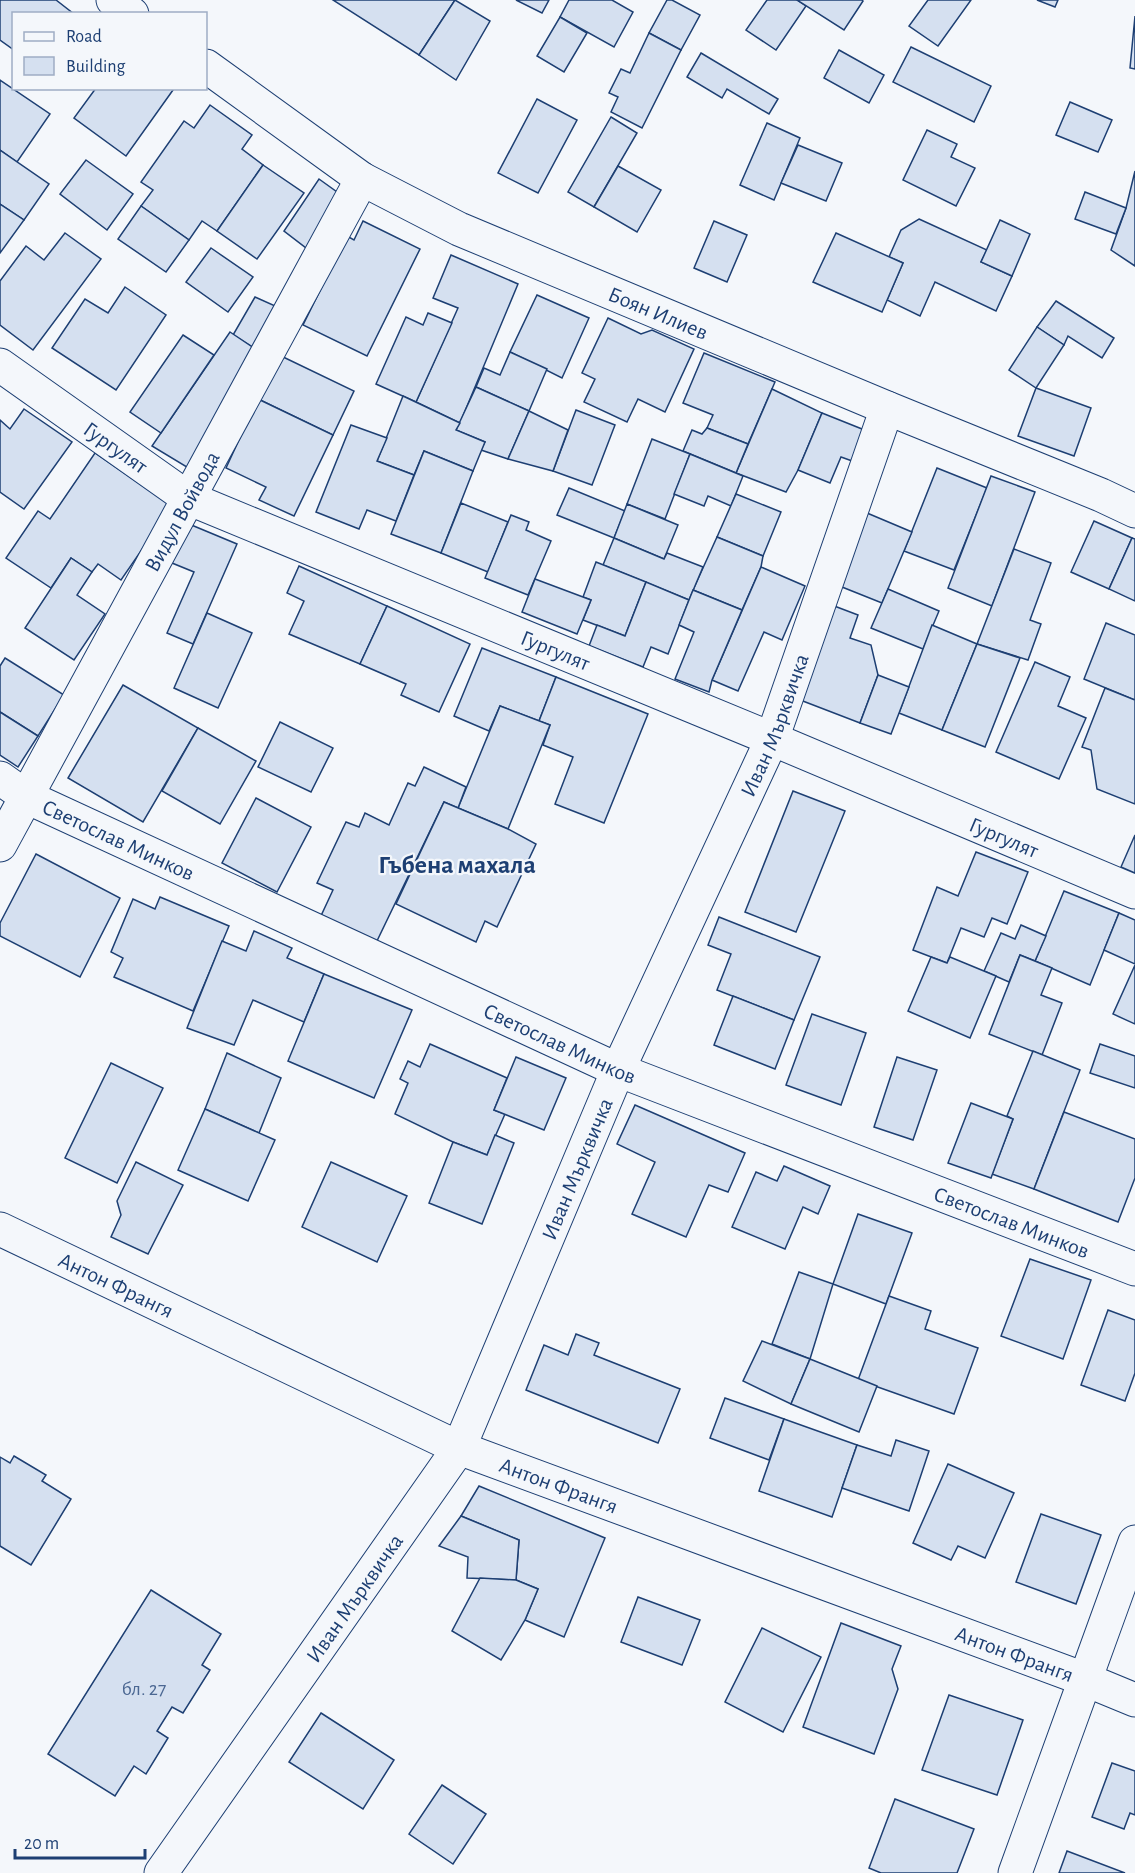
<svg xmlns="http://www.w3.org/2000/svg" width="1135" height="1873" font-family="'Alegreya Sans',sans-serif">
<style>
.building{fill:#d5e0f0;stroke:#1d3f73;stroke-width:1.5}
.lines{fill:none;stroke-linecap:round;stroke-linejoin:round}
.street-casing{stroke:#1d3f73;stroke-width:35}
.street{stroke:#f4f7fb;stroke-width:33}
.labels{text-anchor:middle;stroke-width:4.5;stroke-linejoin:round;paint-order:stroke}
.number-label{font-size:20px;fill:#4b6792}
.street-label{font-size:22px;fill:#1d3f73;stroke:#f4f7fb}
.quarter-label{font-size:26px;font-weight:bold;fill:#1d3f73;stroke:#f4f7fb}
</style>
<rect width="100%" height="100%" fill="#f4f7fb"/>
<g class="building">
<path d="M 0,0 L 56,0 L 74,14 L 14,14 L 14,50 L 0,40 Z"/>
<path d="M 333,0 L 455,0 L 419,55 Z"/>
<path d="M 455,0 L 490,21 L 456,80 L 419,55 Z"/>
<path d="M 516,0 L 549,0 L 542,13 Z"/>
<path d="M 569,0 L 612,0 L 633,12 L 614,47 L 560,17 Z"/>
<path d="M 667,0 L 672,0 L 700,15 L 681,50 L 649,33 Z"/>
<path d="M 767,0 L 797,0 L 806,6 L 776,50 L 746,30 Z"/>
<path d="M 797,0 L 862,0 L 863,1 L 844,30 Z"/>
<path d="M 928,0 L 971,0 L 938,46 L 909,26 Z"/>
<path d="M 1037,0 L 1058,0 L 1055,7 Z"/>
<path d="M 1135,16 L 1135,69 L 1130,68 Z"/>
<path d="M 560,17 L 587,33 L 564,72 L 537,56 Z"/>
<path d="M 649,33 L 681,50 L 642,128 L 611,112 L 618,97 L 609,93 L 621,69 L 630,73 Z"/>
<path d="M 911,47 L 991,86 L 974,122 L 893,82 Z"/>
<path d="M 839,50 L 884,75 L 869,103 L 824,78 Z"/>
<path d="M 701,53 L 778,99 L 769,114 L 727,89 L 722,98 L 687,77 Z"/>
<path d="M 0,80 L 50,114 L 17,162 L 0,150 Z"/>
<path d="M 96,88 L 171,88 L 173,90 L 126,156 L 74,118 Z"/>
<path d="M 537,99 L 577,120 L 538,193 L 498,173 Z"/>
<path d="M 1070,102 L 1112,120 L 1098,152 L 1056,135 Z"/>
<path d="M 210,105 L 252,135 L 242,149 L 263,165 L 217,231 L 202,221 L 189,240 L 141,206 L 153,190 L 141,182 L 184,121 L 194,128 Z"/>
<path d="M 611,117 L 637,133 L 594,207 L 568,192 Z"/>
<path d="M 767,123 L 800,138 L 774,200 L 740,185 Z"/>
<path d="M 927,130 L 957,144 L 951,157 L 975,168 L 956,206 L 903,180 Z"/>
<path d="M 798,145 L 842,163 L 826,201 L 781,183 Z"/>
<path d="M 0,150 L 49,184 L 24,220 L 0,204 Z"/>
<path d="M 86,160 L 133,194 L 107,230 L 60,194 Z"/>
<path d="M 263,165 L 304,193 L 257,259 L 217,231 Z"/>
<path d="M 618,166 L 661,190 L 637,232 L 594,207 Z"/>
<path d="M 1135,171 L 1135,266 L 1111,250 L 1126,208 Z"/>
<path d="M 319,179 L 344,197 L 314,254 L 284,231 Z"/>
<path d="M 1085,192 L 1126,208 L 1116,234 L 1075,219 Z"/>
<path d="M 0,204 L 24,220 L 0,253 Z"/>
<path d="M 141,206 L 189,240 L 166,272 L 118,239 Z"/>
<path d="M 919,219 L 987,250 L 981,262 L 1012,276 L 996,311 L 935,282 L 920,316 L 887,300 L 903,263 L 889,257 L 901,230 Z"/>
<path d="M 1000,220 L 1030,234 L 1012,276 L 981,262 Z"/>
<path d="M 363,221 L 420,249 L 367,356 L 303,325 L 347,236 L 354,240 Z"/>
<path d="M 714,221 L 747,235 L 727,282 L 694,268 Z"/>
<path d="M 65,233 L 101,259 L 33,350 L 0,325 L 0,281 L 26,246 L 44,260 Z"/>
<path d="M 836,233 L 903,263 L 882,312 L 813,282 Z"/>
<path d="M 211,248 L 253,277 L 228,312 L 186,282 Z"/>
<path d="M 451,255 L 518,284 L 460,423 L 416,402 L 458,308 L 433,298 Z"/>
<path d="M 125,287 L 166,315 L 116,390 L 52,348 L 85,299 L 108,313 Z"/>
<path d="M 537,295 L 589,318 L 562,378 L 510,352 Z"/>
<path d="M 255,297 L 282,309 L 260,352 L 233,335 Z"/>
<path d="M 1056,301 L 1114,338 L 1102,358 L 1068,336 L 1064,345 L 1037,327 Z"/>
<path d="M 428,313 L 452,323 L 416,402 L 376,384 L 406,317 L 423,325 Z"/>
<path d="M 608,318 L 641,334 L 652,330 L 694,349 L 665,412 L 638,399 L 627,422 L 584,402 L 595,379 L 582,373 Z"/>
<path d="M 1037,327 L 1064,345 L 1036,388 L 1009,370 Z"/>
<path d="M 230,332 L 260,352 L 195,472 L 152,446 Z"/>
<path d="M 183,335 L 214,355 L 161,433 L 130,412 Z"/>
<path d="M 510,352 L 547,369 L 529,411 L 476,387 L 484,368 L 500,375 Z"/>
<path d="M 704,353 L 775,382 L 748,444 L 707,428 L 713,415 L 683,403 Z"/>
<path d="M 279,355 L 354,391 L 333,435 L 258,399 Z"/>
<path d="M 476,387 L 529,411 L 508,459 L 481,450 L 485,442 L 456,430 Z"/>
<path d="M 1036,388 L 1091,408 L 1074,456 L 1018,436 Z"/>
<path d="M 772,389 L 822,413 L 798,470 L 786,492 L 736,473 Z"/>
<path d="M 403,396 L 460,423 L 456,430 L 485,442 L 473,471 L 424,451 L 414,475 L 377,461 Z"/>
<path d="M 258,399 L 333,435 L 294,516 L 259,500 L 266,487 L 226,468 Z"/>
<path d="M 24,409 L 72,442 L 24,509 L 0,492 L 0,420 L 10,429 Z"/>
<path d="M 576,410 L 615,425 L 592,485 L 553,471 Z"/>
<path d="M 529,411 L 568,430 L 553,471 L 508,459 Z"/>
<path d="M 822,413 L 867,431 L 855,462 L 841,457 L 830,483 L 798,470 Z"/>
<path d="M 351,425 L 387,438 L 377,461 L 414,475 L 396,521 L 367,510 L 359,529 L 316,512 Z"/>
<path d="M 707,428 L 748,444 L 736,473 L 683,451 L 692,430 L 702,434 Z"/>
<path d="M 652,439 L 690,454 L 665,519 L 627,504 Z"/>
<path d="M 424,451 L 473,471 L 441,553 L 391,534 Z"/>
<path d="M 95,453 L 172,506 L 121,580 L 98,564 L 92,572 L 71,558 L 51,588 L 6,558 L 38,511 L 50,519 Z"/>
<path d="M 690,454 L 743,476 L 731,506 L 708,496 L 704,506 L 674,494 Z"/>
<path d="M 937,468 L 987,488 L 954,570 L 904,551 Z"/>
<path d="M 991,476 L 1035,492 L 992,606 L 948,588 Z"/>
<path d="M 569,488 L 625,511 L 614,538 L 557,515 Z"/>
<path d="M 736,494 L 781,512 L 763,556 L 717,537 Z"/>
<path d="M 461,503 L 508,522 L 488,572 L 441,553 Z"/>
<path d="M 627,504 L 678,525 L 664,559 L 614,538 Z"/>
<path d="M 867,513 L 912,532 L 882,603 L 837,585 Z"/>
<path d="M 511,515 L 529,522 L 526,530 L 551,541 L 528,595 L 485,578 Z"/>
<path d="M 1094,521 L 1132,538 L 1109,589 L 1071,572 Z"/>
<path d="M 189,524 L 237,544 L 193,644 L 167,633 L 194,572 L 172,563 Z"/>
<path d="M 717,537 L 763,556 L 761,567 L 742,610 L 693,590 Z"/>
<path d="M 614,538 L 664,559 L 667,553 L 703,567 L 689,600 L 603,565 Z"/>
<path d="M 1132,538 L 1135,539 L 1135,601 L 1109,589 Z"/>
<path d="M 1014,549 L 1051,563 L 1030,620 L 1041,624 L 1028,660 L 977,644 Z"/>
<path d="M 71,558 L 92,572 L 77,595 L 105,614 L 74,660 L 25,628 Z"/>
<path d="M 596,562 L 646,582 L 625,636 L 583,620 L 591,600 L 583,597 Z"/>
<path d="M 299,566 L 387,606 L 360,664 L 289,634 L 304,601 L 287,593 Z"/>
<path d="M 761,567 L 805,586 L 782,640 L 764,632 L 738,691 L 712,680 Z"/>
<path d="M 535,579 L 591,600 L 577,634 L 522,612 Z"/>
<path d="M 646,582 L 689,600 L 668,654 L 651,647 L 643,667 L 589,646 L 597,625 L 625,636 Z"/>
<path d="M 888,589 L 939,611 L 923,649 L 871,628 Z"/>
<path d="M 693,590 L 742,610 L 712,680 L 709,692 L 675,679 L 694,632 L 679,625 Z"/>
<path d="M 829,604 L 858,615 L 850,638 L 871,645 L 878,675 L 860,723 L 795,698 Z"/>
<path d="M 387,606 L 470,644 L 439,712 L 401,695 L 406,684 L 360,664 Z"/>
<path d="M 207,613 L 252,633 L 218,708 L 174,688 Z"/>
<path d="M 1106,623 L 1135,635 L 1135,700 L 1084,679 Z"/>
<path d="M 932,625 L 977,644 L 942,730 L 899,713 Z"/>
<path d="M 977,644 L 1020,658 L 985,747 L 942,730 Z"/>
<path d="M 482,648 L 556,677 L 539,721 L 500,706 L 489,731 L 454,716 Z"/>
<path d="M 5,658 L 64,695 L 38,736 L 0,712 L 0,666 Z"/>
<path d="M 1035,662 L 1070,677 L 1058,706 L 1086,718 L 1059,779 L 996,752 Z"/>
<path d="M 878,675 L 909,687 L 891,734 L 860,723 Z"/>
<path d="M 556,677 L 648,714 L 604,823 L 555,804 L 573,757 L 543,745 L 550,725 L 539,721 Z"/>
<path d="M 123,685 L 198,728 L 143,822 L 68,778 Z"/>
<path d="M 1105,688 L 1135,700 L 1135,804 L 1097,789 L 1091,750 L 1082,747 Z"/>
<path d="M 500,706 L 550,725 L 508,829 L 458,808 Z"/>
<path d="M 0,712 L 38,736 L 18,767 L 0,755 Z"/>
<path d="M 280,722 L 333,748 L 311,792 L 258,767 Z"/>
<path d="M 198,728 L 256,761 L 220,824 L 162,791 Z"/>
<path d="M 424,767 L 466,787 L 458,808 L 444,802 L 375,945 L 320,918 L 333,890 L 317,883 L 346,822 L 359,827 L 365,813 L 389,825 L 408,783 L 415,786 Z"/>
<path d="M 793,791 L 845,811 L 796,932 L 745,912 Z"/>
<path d="M 256,798 L 311,827 L 277,892 L 222,863 Z"/>
<path d="M 444,802 L 508,829 L 536,844 L 497,927 L 485,921 L 476,942 L 396,904 Z"/>
<path d="M 1135,835 L 1135,873 L 1121,867 Z"/>
<path d="M 976,852 L 1028,872 L 1007,924 L 992,918 L 984,937 L 961,928 L 947,963 L 913,950 L 937,887 L 958,896 Z"/>
<path d="M 36,854 L 120,898 L 80,977 L 0,936 L 0,923 Z"/>
<path d="M 1064,891 L 1119,913 L 1090,985 L 1035,961 Z"/>
<path d="M 160,897 L 229,926 L 193,1011 L 114,977 L 123,958 L 111,952 L 133,899 L 155,909 Z"/>
<path d="M 1119,913 L 1135,920 L 1135,964 L 1104,950 Z"/>
<path d="M 719,917 L 820,957 L 794,1020 L 717,990 L 731,954 L 708,945 Z"/>
<path d="M 1021,925 L 1046,936 L 1035,961 L 1020,955 L 1009,982 L 984,971 L 1001,933 L 1015,939 Z"/>
<path d="M 254,931 L 292,948 L 287,958 L 324,974 L 304,1022 L 253,1000 L 234,1045 L 187,1028 L 222,941 L 246,951 Z"/>
<path d="M 1020,955 L 1052,968 L 1041,995 L 1062,1003 L 1042,1055 L 989,1034 Z"/>
<path d="M 931,957 L 947,963 L 950,957 L 996,976 L 970,1038 L 908,1011 Z"/>
<path d="M 1135,965 L 1135,1024 L 1113,1014 Z"/>
<path d="M 324,974 L 412,1010 L 374,1098 L 288,1061 Z"/>
<path d="M 733,996 L 794,1020 L 775,1069 L 714,1045 Z"/>
<path d="M 812,1014 L 866,1033 L 841,1105 L 786,1085 Z"/>
<path d="M 430,1044 L 507,1078 L 494,1110 L 505,1114 L 487,1155 L 453,1142 L 395,1114 L 408,1083 L 400,1079 L 408,1061 L 420,1067 Z"/>
<path d="M 1100,1044 L 1135,1056 L 1135,1088 L 1090,1073 Z"/>
<path d="M 1033,1051 L 1080,1070 L 1034,1189 L 992,1174 L 1013,1119 L 1007,1116 Z"/>
<path d="M 227,1053 L 281,1078 L 259,1133 L 205,1109 Z"/>
<path d="M 516,1057 L 566,1078 L 544,1130 L 494,1110 Z"/>
<path d="M 897,1057 L 937,1070 L 913,1140 L 874,1127 Z"/>
<path d="M 111,1063 L 163,1088 L 117,1183 L 65,1158 Z"/>
<path d="M 971,1103 L 1013,1119 L 991,1178 L 948,1163 Z"/>
<path d="M 635,1105 L 745,1153 L 728,1192 L 709,1185 L 686,1237 L 632,1214 L 655,1162 L 617,1144 Z"/>
<path d="M 205,1109 L 275,1140 L 248,1201 L 178,1170 Z"/>
<path d="M 1064,1112 L 1135,1139 L 1135,1178 L 1118,1222 L 1034,1189 Z"/>
<path d="M 495,1135 L 514,1143 L 482,1224 L 429,1203 L 453,1142 L 487,1155 Z"/>
<path d="M 136,1162 L 183,1185 L 148,1254 L 111,1237 L 121,1215 L 117,1201 Z"/>
<path d="M 331,1162 L 407,1196 L 377,1262 L 302,1227 Z"/>
<path d="M 784,1166 L 830,1186 L 818,1214 L 803,1207 L 785,1249 L 732,1227 L 756,1172 L 777,1181 Z"/>
<path d="M 858,1214 L 912,1233 L 886,1304 L 833,1284 Z"/>
<path d="M 1030,1259 L 1091,1280 L 1063,1359 L 1001,1336 Z"/>
<path d="M 799,1272 L 833,1284 L 810,1359 L 772,1344 Z"/>
<path d="M 889,1296 L 931,1311 L 925,1329 L 978,1348 L 954,1414 L 858,1380 Z"/>
<path d="M 1108,1310 L 1135,1320 L 1135,1373 L 1125,1401 L 1081,1385 Z"/>
<path d="M 576,1334 L 599,1343 L 594,1355 L 680,1389 L 658,1443 L 526,1390 L 544,1345 L 568,1355 Z"/>
<path d="M 762,1341 L 810,1359 L 791,1404 L 743,1381 Z"/>
<path d="M 810,1359 L 877,1386 L 859,1432 L 791,1404 Z"/>
<path d="M 725,1398 L 784,1419 L 769,1460 L 710,1438 Z"/>
<path d="M 784,1419 L 857,1445 L 832,1517 L 759,1491 Z"/>
<path d="M 896,1440 L 929,1451 L 909,1511 L 842,1488 L 857,1445 L 891,1456 Z"/>
<path d="M 14,1456 L 46,1475 L 42,1481 L 71,1499 L 31,1565 L 0,1546 L 0,1457 L 10,1463 Z"/>
<path d="M 948,1464 L 1014,1493 L 985,1558 L 958,1546 L 951,1560 L 913,1543 Z"/>
<path d="M 479,1486 L 605,1538 L 564,1637 L 525,1620 L 538,1589 L 516,1580 L 519,1540 L 461,1516 Z"/>
<path d="M 1041,1514 L 1101,1535 L 1076,1604 L 1016,1582 Z"/>
<path d="M 461,1516 L 519,1540 L 516,1580 L 467,1578 L 468,1557 L 439,1546 Z"/>
<path d="M 480,1578 L 516,1580 L 538,1589 L 525,1620 L 501,1660 L 452,1631 Z"/>
<path d="M 151,1590 L 221,1634 L 202,1665 L 210,1670 L 183,1713 L 172,1707 L 157,1731 L 168,1738 L 146,1774 L 134,1766 L 115,1796 L 48,1754 Z"/>
<path d="M 638,1597 L 700,1620 L 682,1665 L 621,1642 Z"/>
<path d="M 841,1623 L 901,1646 L 892,1669 L 898,1689 L 874,1754 L 803,1727 Z"/>
<path d="M 762,1628 L 821,1657 L 783,1732 L 725,1702 Z"/>
<path d="M 949,1695 L 1023,1720 L 997,1795 L 922,1770 Z"/>
<path d="M 321,1713 L 394,1760 L 363,1809 L 289,1762 Z"/>
<path d="M 1112,1763 L 1135,1771 L 1135,1815 L 1130,1813 L 1124,1829 L 1092,1817 Z"/>
<path d="M 442,1785 L 486,1814 L 453,1864 L 409,1834 Z"/>
<path d="M 895,1799 L 974,1829 L 957,1873 L 881,1873 L 869,1868 Z"/>
<path d="M 1067,1851 L 1125,1873 L 1059,1873 Z"/>
</g>
<g class="lines">
<g class="street-casing">
<g id="street">
<path d="M 113,0 L 132,14"/>
<path id="s1" d="M 206,66 L 362,179 L 459,229 L 887,408 L 1101,495 L 1135,511"/>
<path id="s2" d="M 0,365 L 188,498 L 772,739 L 1135,892"/>
<path id="s3" d="M 0,778 L 27,797 L 618,1070 L 1135,1269"/>
<path id="s4" d="M 0,845 L 362,179"/>
<path id="s5" d="M 0,1229 L 459,1448 L 1084,1679 L 1135,1700"/>
<path id="s6" d="M 161,1873 L 459,1448 L 618,1070 L 772,739 L 887,408"/>
<path d="M 1015,1873 L 1135,1542"/>
</g>
</g>
<use href="#street" class="street"/>
</g>
<g class="labels">
<g class="number-label">
<text x="144" y="1695">бл. 27</text>
</g>
<g class="street-label">
<text dy="8" stroke="none"><textPath href="#s1" startOffset="518">Боян Илиев</textPath></text>
<text dy="8" stroke="none"><textPath href="#s2" startOffset="142">Гургулят</textPath></text>
<text dy="8" stroke="none"><textPath href="#s4" startOffset="380">Видул Войвода</textPath></text>
<text dy="8" stroke="none"><textPath href="#s2" startOffset="628">Гургулят</textPath></text>
<text dy="8" stroke="none"><textPath href="#s6" startOffset="1308">Иван Мърквичка</textPath></text>
<text dy="8" stroke="none"><textPath href="#s2" startOffset="1114">Гургулят</textPath></text>
<text dy="8" stroke="none"><textPath href="#s3" startOffset="134">Светослав Минков</textPath></text>
<text dy="8" stroke="none"><textPath href="#s3" startOffset="620">Светослав Минков</textPath></text>
<text dy="8" stroke="none"><textPath href="#s6" startOffset="822">Иван Мърквичка</textPath></text>
<text dy="8" stroke="none"><textPath href="#s3" startOffset="1106">Светослав Минков</textPath></text>
<text dy="8" stroke="none"><textPath href="#s5" startOffset="129">Антон Франгя</textPath></text>
<text dy="8" stroke="none"><textPath href="#s5" startOffset="615">Антон Франгя</textPath></text>
<text dy="8" stroke="none"><textPath href="#s6" startOffset="336">Иван Мърквичка</textPath></text>
<text dy="8" stroke="none"><textPath href="#s5" startOffset="1101">Антон Франгя</textPath></text>
</g>
<g class="quarter-label">
<text x="457" y="873">Гъбена махала</text>
</g>
</g>
<rect x="12" y="12" width="195" height="78" fill="#f4f7fb" stroke="#9eadc5" stroke-width="1.5"/>
<rect x="24" y="32" width="30" height="9" fill="#f4f7fb" stroke="#9eadc5" stroke-width="1.5"/>
<text x="66" y="42" font-size="18" fill="#1d3f73">Road</text>
<rect x="24" y="57" width="30" height="18" fill="#d5e0f0" stroke="#9eadc5" stroke-width="1.5"/>
<text x="66" y="72" font-size="18" fill="#1d3f73">Building</text>
<path d="M15 1849v9h130v-9" fill="none" stroke="#1d3f73" stroke-width="3"/>
<text x="24" y="1849" font-size="18" fill="#1d3f73" stroke="#f4f7fb" stroke-width="4.5" paint-order="stroke">20 m</text>
</svg>
